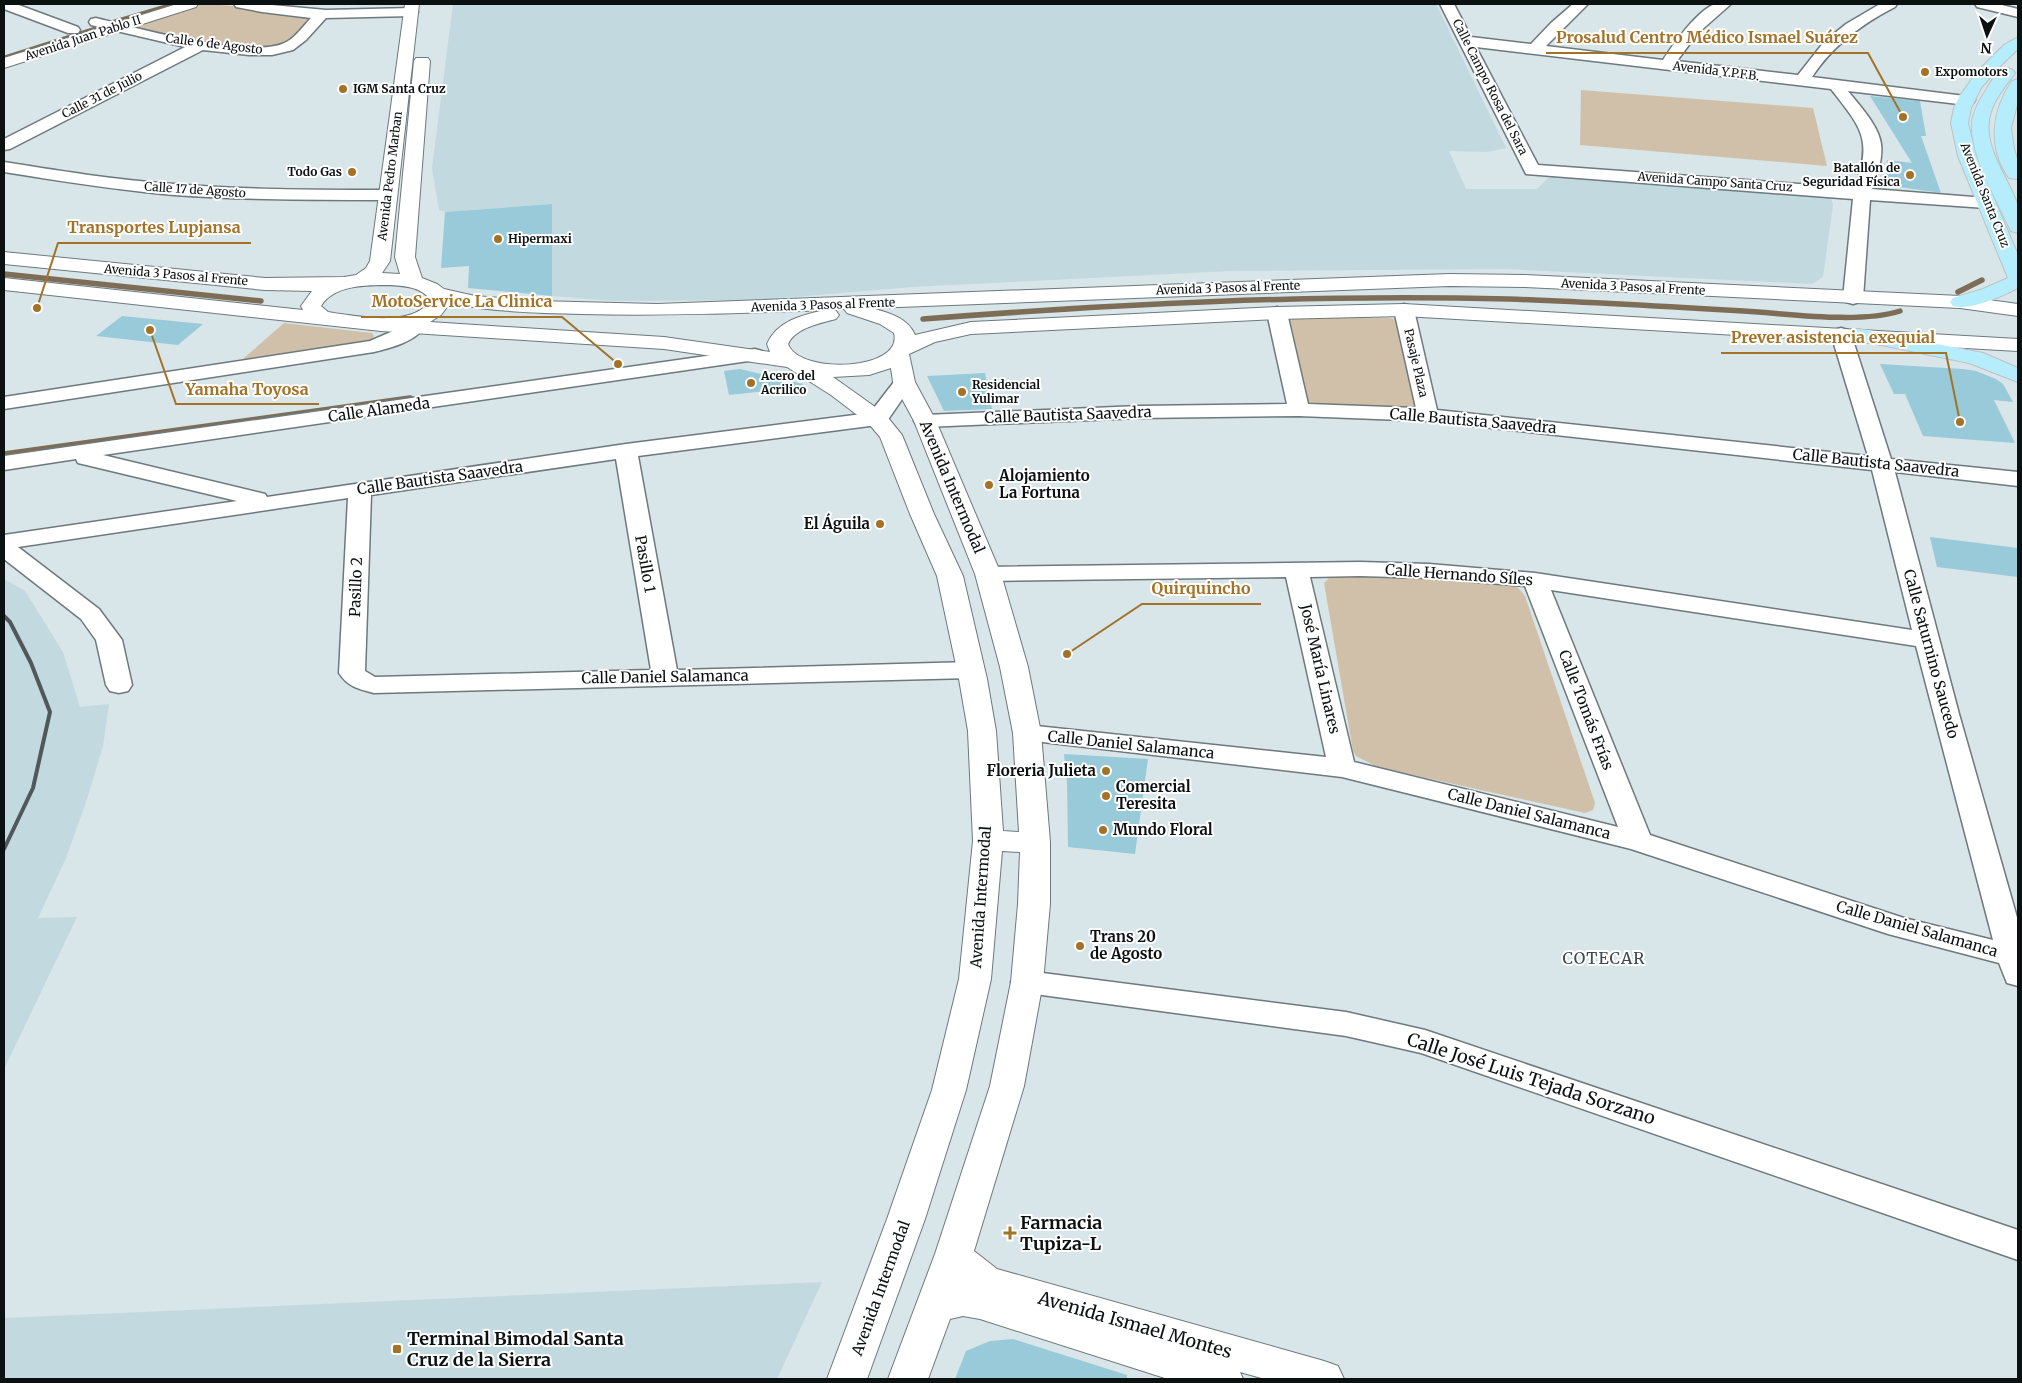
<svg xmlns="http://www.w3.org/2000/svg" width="2022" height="1383" font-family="Merriweather,serif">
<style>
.built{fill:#c3d9e0}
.green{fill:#d1c0a9}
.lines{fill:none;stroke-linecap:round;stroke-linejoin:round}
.stream-far1{stroke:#7e6d56;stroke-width:4.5}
.stream{stroke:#7e6d56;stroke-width:5.5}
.building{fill:#98cad9}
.street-casing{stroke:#6d797c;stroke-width:3}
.secondary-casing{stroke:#6d797c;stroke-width:2}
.primary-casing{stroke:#c0c1c1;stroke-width:2}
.street{fill:#fff;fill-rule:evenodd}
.secondary{fill:#fff;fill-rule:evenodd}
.primary{fill:#b5edfd;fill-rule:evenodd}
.rail{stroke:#50585a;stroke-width:4}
.poi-dot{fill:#a37227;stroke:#fff;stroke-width:2}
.labels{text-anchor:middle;stroke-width:4;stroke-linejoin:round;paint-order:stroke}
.far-street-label{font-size:12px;fill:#0b1011;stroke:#fff}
.far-poi-label{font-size:12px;font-weight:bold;fill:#0b1011;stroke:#fff;text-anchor:start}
.street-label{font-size:15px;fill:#0b1011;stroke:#fff}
.poi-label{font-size:15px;font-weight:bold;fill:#0b1011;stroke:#fff;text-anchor:start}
.neighbourhood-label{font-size:16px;letter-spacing:1px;fill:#3e494c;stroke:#fff}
.near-street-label{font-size:18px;fill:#0b1011;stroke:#fff}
.near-poi-label{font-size:18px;font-weight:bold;fill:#0b1011;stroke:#fff;text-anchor:start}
.leader{fill:none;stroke:#a37227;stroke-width:2}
.callout-dot{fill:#a37227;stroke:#fff;stroke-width:2}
.callout-label{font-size:16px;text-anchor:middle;font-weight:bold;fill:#a37227;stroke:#fff;stroke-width:4;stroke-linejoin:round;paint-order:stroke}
</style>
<rect width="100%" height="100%" fill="#d8e5e9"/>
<g class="built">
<path d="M 453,4 L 1436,4 L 1506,148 L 1487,152 L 1449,151 L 1466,189 L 1537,189 L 1551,175 L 1831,197 L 1833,205 L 1823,277 L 1812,284 L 1506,269 L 1230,271 L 912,287 L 760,300 L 614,301 L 552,296 L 552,204 L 445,212 L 439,210 L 432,168 Z"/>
<path d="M 4,579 L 25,591 L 63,652 L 80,707 L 109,704 L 103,746 L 86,802 L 66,858 L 38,918 L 77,917 L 4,1069 Z"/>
<path d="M 822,1282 L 777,1379 L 4,1379 L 4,1318 Z"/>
</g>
<g class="green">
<path d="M 199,4 C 236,4 271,13 307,16 L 310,20 C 302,27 293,40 284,44 C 255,57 158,34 124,27 Z"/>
<path d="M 1581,90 L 1813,108 L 1827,166 L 1580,145 Z"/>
<path d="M 1287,318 L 1390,318 L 1397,320 L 1417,411 L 1302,407 Z"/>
<path d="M 284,323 L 372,333 L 374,336 L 371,341 L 236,365 Z"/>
<path d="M 1341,574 L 1505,583 C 1515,584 1519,588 1525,596 L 1595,803 L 1593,810 L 1585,813 L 1377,767 L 1356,756 L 1353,751 L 1324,583 L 1332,575 Z"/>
</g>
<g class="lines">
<g class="stream-far1">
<path d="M 114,22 L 175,4"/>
<path d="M 4,58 L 95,29"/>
</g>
<g class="stream">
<path d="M 4,274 L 261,301"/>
<path d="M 1958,292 L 1982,280"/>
<path d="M 923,319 C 1117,304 1313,294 1508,299 C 1591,302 1675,307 1758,312 C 1798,315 1863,323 1900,311"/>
<path d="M 4,454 L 410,398"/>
</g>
</g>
<g class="building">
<path d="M 1870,96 L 1920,101 L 1926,136 L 1921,136 L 1941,193 L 1899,187 L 1886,183 L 1887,160 L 1912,163 Z"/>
<path d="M 552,204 L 552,296 L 468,288 L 469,266 L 441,268 L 445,212 Z"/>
<path d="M 122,316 L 203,324 L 178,345 L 96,336 Z"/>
<path d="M 1880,364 L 1963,369 L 1976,371 L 1996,379 L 2003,384 L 2013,402 L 1994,400 L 2015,443 L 1923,436 L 1905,394 L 1894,394 Z"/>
<path d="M 740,369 L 803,384 L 803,387 L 729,395 L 724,371 Z"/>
<path d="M 985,373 L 992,409 L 944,411 L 927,376 Z"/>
<path d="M 1930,537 L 2018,548 L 2018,577 L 1937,567 Z"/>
<path d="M 1064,754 L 1148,759 L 1135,854 L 1068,847 L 1067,783 Z"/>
<path d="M 1013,1339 L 1127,1375 L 1127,1379 L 955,1379 L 966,1351 L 990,1341 Z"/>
</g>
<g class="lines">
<g class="street-casing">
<g id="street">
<path d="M 4,4 L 16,4 L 78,27 L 80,30 L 78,33 L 68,33 L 4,9 Z"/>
<path d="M 234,4 L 261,4 L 326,10 L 411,8 L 416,9 L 418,12 L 416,15 L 411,16 L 326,18 L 306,40 L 293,50 L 272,55 L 249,55 L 203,50 L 10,149 L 4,150 L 4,139 L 185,47 L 91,25 L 89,22 L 91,19 L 96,18 C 137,28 244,58 282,44 C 294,40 303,26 311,18 L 262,12 L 236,7 Z"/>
<path d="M 1440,4 L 1454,4 L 1471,37 L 1531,44 L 1551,23 L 1573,4 L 1588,4 L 1546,46 L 1663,60 C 1673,44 1698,10 1715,4 C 1719,2 1726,4 1731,4 L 1697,34 L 1677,61 L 1798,75 L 1824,42 L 1846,24 L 1880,4 L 1897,4 L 1895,7 C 1862,24 1833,45 1812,77 L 1973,97 L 1975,100 L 1973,103 L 1967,105 L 1848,91 C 1859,105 1879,126 1881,144 C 1883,159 1877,175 1872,189 L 1986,198 L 1992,199 L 1995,203 L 1992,207 L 1986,208 L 1870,200 L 1863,298 L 1860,302 L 1853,304 L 1846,302 L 1843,298 L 1853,199 L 1526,174 ZM 1476,47 L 1831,89 C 1861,128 1873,138 1855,188 L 1538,165 Z"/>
<path d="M 1975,4 L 1998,4 L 2018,9 L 2018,17 L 1977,7 Z"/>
<path d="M 4,162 C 60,171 117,180 174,184 C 245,190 316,190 387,190 L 393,191 L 396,195 L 393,199 L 387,200 C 316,200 245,200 174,195 C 117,190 60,181 4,172 Z"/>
<path d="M 1404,304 L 1411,306 L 1414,310 L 1437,410 L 1868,456 L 1831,334 L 1834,330 L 1841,328 L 1848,330 L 1851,334 L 1891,459 L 2018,472 L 2018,486 L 1895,472 L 1959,714 L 2018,921 L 2018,986 L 2007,983 L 1999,963 L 1888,934 L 1631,849 L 1342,777 L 1017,739 L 1014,733 L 1017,727 L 1027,725 L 1326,757 L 1286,577 L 988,581 L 979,579 L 976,574 L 979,569 L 988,567 L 1360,562 L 1429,564 L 1535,573 L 1912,630 L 1872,470 L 1428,421 L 1299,416 L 1139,418 L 925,427 L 917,426 L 914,421 L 917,416 L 925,415 L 1139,406 L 1287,404 L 1267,313 L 1270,309 L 1277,307 L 1284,309 L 1287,313 L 1308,404 L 1416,408 L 1394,310 L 1397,306 ZM 1360,576 L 1429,578 L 1525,586 L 1618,827 L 1354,762 L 1310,577 ZM 1551,590 L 1916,646 L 1993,940 L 1904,918 L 1650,835 Z"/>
<path d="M 414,322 L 421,324 L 424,328 C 414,342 390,348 374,352 L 4,409 L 4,397 L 370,341 Z"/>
<path d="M 755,349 L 762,351 L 765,355 L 762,359 L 103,455 L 265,494 L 267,497 L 626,444 L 870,413 L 897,378 L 904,376 L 911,378 L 914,382 L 885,424 L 638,456 L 677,670 L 971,662 L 980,665 L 984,670 L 980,675 L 971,678 L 374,693 C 359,689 348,687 339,673 L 348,498 L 18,547 L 99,609 L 122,640 L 132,685 L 128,691 L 119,693 L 110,691 L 106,685 L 96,640 L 81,619 L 4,559 L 4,535 L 237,501 L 78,463 L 76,459 L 4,470 L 4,456 ZM 616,459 L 651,670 L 375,677 L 365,671 L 371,495 Z"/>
<path d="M 1027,971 L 1346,1012 L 1425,1030 L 2018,1230 L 2018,1260 L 1421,1053 L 1346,1036 L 1027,993 L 1016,990 L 1011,982 L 1016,974 Z"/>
</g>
</g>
<g class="secondary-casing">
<g id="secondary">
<path d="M 177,4 L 198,4 L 196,7 L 4,68 L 4,58 Z"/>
<path d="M 405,4 L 419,4 L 390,261 L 382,273 L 400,274 L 395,257 L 414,61 L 416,58 L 428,58 L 430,61 L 415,257 L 422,278 L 437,284 L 444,289 L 475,296 L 536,301 L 657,304 L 1449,274 L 1525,275 L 1960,296 L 2018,304 L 2018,316 L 1960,308 L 1525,287 L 1449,286 L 872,308 C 889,313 908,318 915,335 L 971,322 L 1277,307 L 1404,304 L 2018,339 L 2018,351 L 1404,316 L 1277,319 L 971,334 L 935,342 L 909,354 L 915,382 L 936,421 L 1001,574 L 1028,667 L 1041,733 L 1050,842 L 1050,904 L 1043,982 L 1024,1086 L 974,1251 L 997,1269 L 1324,1361 L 1338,1366 L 1344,1379 L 1265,1379 L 1240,1372 L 1243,1379 L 1168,1379 L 980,1319 L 963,1316 L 950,1319 L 928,1379 L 888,1379 L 935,1254 L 990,1086 L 1011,982 L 1018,904 L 1020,852 L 1002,851 L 991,979 L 966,1090 L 925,1219 L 867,1379 L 827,1379 L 887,1219 L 932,1090 L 959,979 L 973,841 L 968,731 L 959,679 L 937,576 L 910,514 L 880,437 L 869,424 L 831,395 L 787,367 L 664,349 L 381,331 L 4,290 L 4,278 L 303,310 L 301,306 L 312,291 L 265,290 L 4,264 L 4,252 L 265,278 L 344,277 L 356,275 L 366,268 L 370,261 ZM 388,285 C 404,286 420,286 431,300 C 413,327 362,317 334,313 L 328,312 L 321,306 C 334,285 366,285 388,285 ZM 450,303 C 493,312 537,313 582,314 C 663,316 744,313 825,310 C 802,315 777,321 767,344 L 770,352 L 664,337 L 430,322 L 441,315 ZM 832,309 L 844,309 L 847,313 L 880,324 L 894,333 C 904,371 799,375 788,344 C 795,328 821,323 836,319 L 839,315 L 836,311 ZM 891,368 L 893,382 L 914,421 L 975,574 L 1000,667 L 1013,733 L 1019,832 L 1003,831 L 996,731 L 987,679 L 963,576 L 934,514 L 902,435 L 885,414 L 833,377 L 869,375 Z"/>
</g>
</g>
<g class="primary-casing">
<g id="primary">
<path d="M 2018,37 L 2018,49 L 1997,69 L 1981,88 L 1971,108 L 1968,123 L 1976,156 L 2018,255 L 2018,288 C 2002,296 1971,311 1953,306 L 1950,302 L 1953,298 L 1983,289 L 2008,278 L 1958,156 L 1951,123 L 1954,108 L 1959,97 L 1977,72 L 2004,45 Z"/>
<path d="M 2007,68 L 2013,70 L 2015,73 C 2005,87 1992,101 1989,120 C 1985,151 2009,178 2018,206 C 2020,214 2019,225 2018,233 L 2011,231 L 2009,227 C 1996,198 1969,154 1972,121 C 1974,110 1980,99 1986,90 C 1991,81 1997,71 2007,68 Z"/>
<path d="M 2018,79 L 2018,101 L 2011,128 L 2014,149 L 2018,162 L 2018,179 L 2009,178 C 1987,147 1992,110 2012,81 Z"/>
<path d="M 1859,329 L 1983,353 L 2018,368 L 2018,382 L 1969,363 L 1852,339 L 1849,335 L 1852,331 Z"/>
</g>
</g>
<use href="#street" class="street"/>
<use href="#secondary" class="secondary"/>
<use href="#primary" class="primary"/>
<path class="rail" d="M 4,616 L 10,622 L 31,663 L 50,712 L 33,788 L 4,849"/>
</g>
<g class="poi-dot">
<circle cx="1925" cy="72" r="5"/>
<circle cx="343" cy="89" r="5"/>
<circle cx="352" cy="172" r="5"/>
<circle cx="1910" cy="175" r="5"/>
<circle cx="498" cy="239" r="5"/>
<circle cx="751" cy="383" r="5"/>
<circle cx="962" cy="392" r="5"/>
<circle cx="989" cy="485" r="5"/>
<circle cx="880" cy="524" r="5"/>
<circle cx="1106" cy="771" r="5"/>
<circle cx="1106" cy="796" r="5"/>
<circle cx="1103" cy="830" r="5"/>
<circle cx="1080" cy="946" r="5"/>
<path d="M1007.5 1225.5h5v5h5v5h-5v5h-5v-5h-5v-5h5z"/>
<rect x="392" y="1344" width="10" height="10" rx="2.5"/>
</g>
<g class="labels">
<g class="far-street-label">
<text transform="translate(83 38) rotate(-18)" y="4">Avenida Juan Pablo II</text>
<text transform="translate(214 44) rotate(7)" y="4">Calle 6 de Agosto</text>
<text transform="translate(1716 71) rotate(7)" y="4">Avenida Y.P.F.B.</text>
<text transform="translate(1490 87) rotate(63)" y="4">Calle Campo Rosa del Sara</text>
<text transform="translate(102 95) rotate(-27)" y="4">Calle 31 de Julio</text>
<text transform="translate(390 176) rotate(-83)" y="4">Avenida Pedro Marban</text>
<text transform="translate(1715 182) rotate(4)" y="4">Avenida Campo Santa Cruz</text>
<text transform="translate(195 190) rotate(4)" y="4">Calle 17 de Agosto</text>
<text transform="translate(1985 195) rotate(68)" y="4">Avenida Santa Cruz</text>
<text transform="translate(176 275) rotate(5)" y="4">Avenida 3 Pasos al Frente</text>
<text transform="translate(1633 287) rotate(3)" y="4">Avenida 3 Pasos al Frente</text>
<text transform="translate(1228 288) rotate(-2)" y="4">Avenida 3 Pasos al Frente</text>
<text transform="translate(823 305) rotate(-2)" y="4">Avenida 3 Pasos al Frente</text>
<text transform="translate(1416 363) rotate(77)" y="4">Pasaje Plaza</text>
</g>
<g class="far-poi-label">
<text x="1935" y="76">Expomotors</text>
<text x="353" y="93">IGM Santa Cruz</text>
<text x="1900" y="172" text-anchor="end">Batallón de<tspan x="1900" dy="14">Seguridad Física</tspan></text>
<text x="342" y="176" text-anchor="end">Todo Gas</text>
<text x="508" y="243">Hipermaxi</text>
<text x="761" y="380">Acero del<tspan x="761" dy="14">Acrilico</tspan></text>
<text x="972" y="389">Residencial<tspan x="972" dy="14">Yulimar</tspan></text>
</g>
<g class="street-label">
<text transform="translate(379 410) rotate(-8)" y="5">Calle Alameda</text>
<text transform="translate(1068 415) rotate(-2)" y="5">Calle Bautista Saavedra</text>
<text transform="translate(1473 421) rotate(5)" y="5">Calle Bautista Saavedra</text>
<text transform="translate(1876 463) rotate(6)" y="5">Calle Bautista Saavedra</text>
<text transform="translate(440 478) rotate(-8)" y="5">Calle Bautista Saavedra</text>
<text transform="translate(952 487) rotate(67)" y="5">Avenida Intermodal</text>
<text transform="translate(645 564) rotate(80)" y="5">Pasillo 1</text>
<text transform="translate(1459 575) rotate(4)" y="5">Calle Hernando Síles</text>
<text transform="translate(356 587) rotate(-88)" y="5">Pasillo 2</text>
<text transform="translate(1931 654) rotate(75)" y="5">Calle Saturnino Saucedo</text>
<text transform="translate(1320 669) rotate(77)" y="5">José María Linares</text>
<text transform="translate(665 677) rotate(-1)" y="5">Calle Daniel Salamanca</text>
<text transform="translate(1586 710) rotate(69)" y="5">Calle Tomás Frías</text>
<text transform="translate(1131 745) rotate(6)" y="5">Calle Daniel Salamanca</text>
<text transform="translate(1529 814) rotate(14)" y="5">Calle Daniel Salamanca</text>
<text transform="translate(981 897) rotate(-86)" y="5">Avenida Intermodal</text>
<text transform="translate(1917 929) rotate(16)" y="5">Calle Daniel Salamanca</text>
<text transform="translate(881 1288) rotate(-70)" y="5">Avenida Intermodal</text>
</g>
<g class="poi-label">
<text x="999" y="481">Alojamiento<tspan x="999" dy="17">La Fortuna</tspan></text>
<text x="870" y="529" text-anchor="end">El Águila</text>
<text x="1096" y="776" text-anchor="end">Floreria Julieta</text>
<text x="1116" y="792">Comercial<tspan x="1116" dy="17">Teresita</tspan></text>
<text x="1113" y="835">Mundo Floral</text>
<text x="1090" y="942">Trans 20<tspan x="1090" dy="17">de Agosto</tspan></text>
</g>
<g class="neighbourhood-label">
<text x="1604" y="964">COTECAR</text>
</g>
<g class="near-street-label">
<text transform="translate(1531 1079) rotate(18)" y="6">Calle José Luis Tejada Sorzano</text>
<text transform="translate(1135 1325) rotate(16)" y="6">Avenida Ismael Montes</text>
</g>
<g class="near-poi-label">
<text x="1020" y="1229">Farmacia<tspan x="1020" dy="21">Tupiza-L</tspan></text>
<text x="407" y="1345">Terminal Bimodal Santa<tspan x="407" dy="21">Cruz de la Sierra</tspan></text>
</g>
</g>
<path class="leader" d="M1903 117L1868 53H1546M37 308L58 243H251M618 364L562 317H361M1960 422L1946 353H1721M150 330L176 404H319M1067 654L1142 604H1261"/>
<g class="callout-dot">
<circle cx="1903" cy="117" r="5"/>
<circle cx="37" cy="308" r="5"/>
<circle cx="618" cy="364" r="5"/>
<circle cx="1960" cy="422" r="5"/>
<circle cx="150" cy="330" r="5"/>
<circle cx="1067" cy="654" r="5"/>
</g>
<g class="callout-label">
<text x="1707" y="43">Prosalud Centro Médico Ismael Suárez</text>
<text x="154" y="233">Transportes Lupjansa</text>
<text x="462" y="307">MotoService La Clinica</text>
<text x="1833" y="343">Prever asistencia exequial</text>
<text x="247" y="395">Yamaha Toyosa</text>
<text x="1201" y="594">Quirquincho</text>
</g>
<rect width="2022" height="1383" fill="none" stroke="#0b1011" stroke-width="10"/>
<g transform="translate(1987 35) rotate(183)" stroke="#ffffff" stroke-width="4" paint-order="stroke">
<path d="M0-4L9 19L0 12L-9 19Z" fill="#0b1011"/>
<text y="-8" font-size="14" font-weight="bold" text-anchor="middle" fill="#0b1011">N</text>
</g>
</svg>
